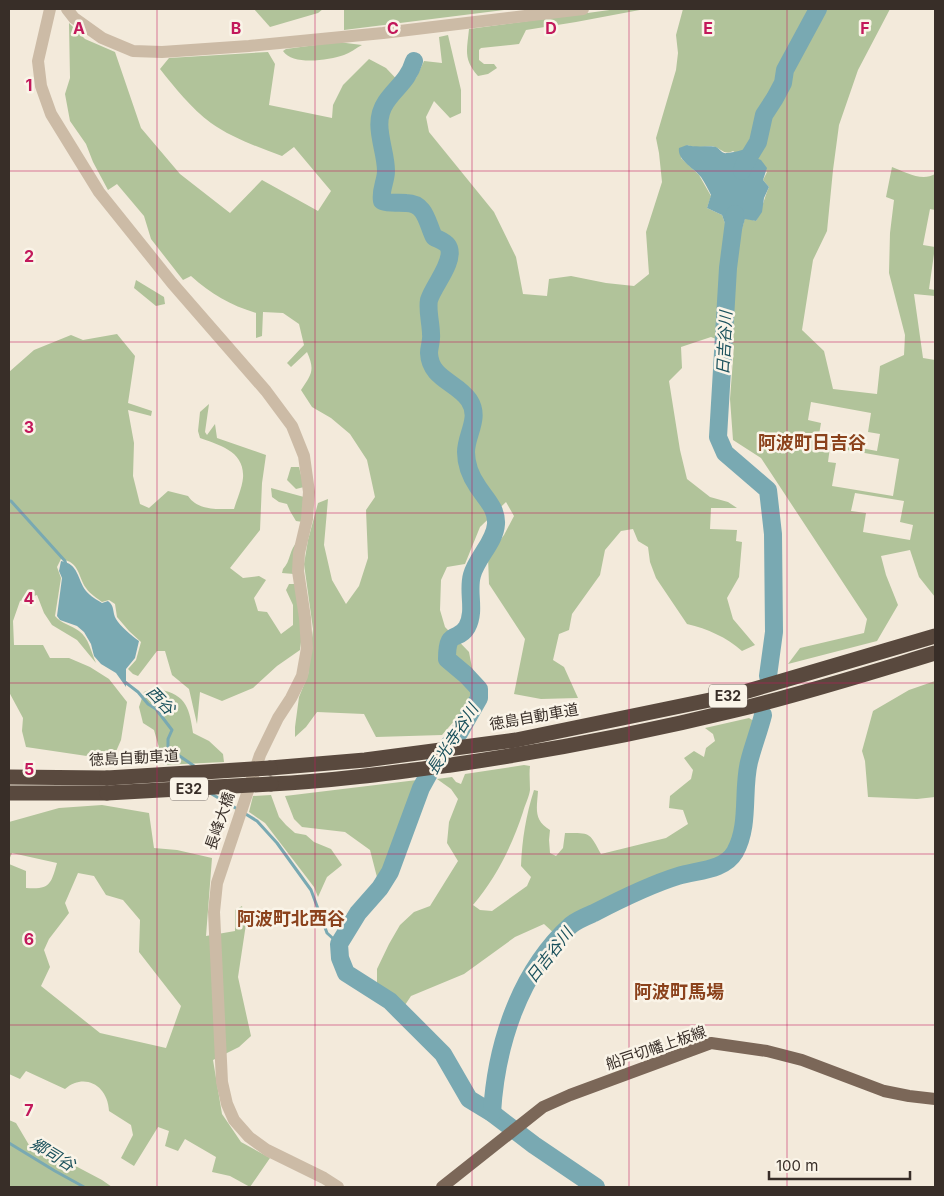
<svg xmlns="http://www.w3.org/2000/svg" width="944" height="1196" font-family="Inter,'Noto Sans JP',sans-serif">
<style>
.green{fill:#b1c39a;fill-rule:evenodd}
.water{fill:#79a9b2}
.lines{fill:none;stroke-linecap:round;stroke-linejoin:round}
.stream{stroke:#79a9b2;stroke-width:3}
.river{stroke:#79a9b2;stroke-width:18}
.minor{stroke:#ccbba6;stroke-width:12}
.major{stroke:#7b6758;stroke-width:12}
.highway{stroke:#59493e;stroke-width:15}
.highway-bridge{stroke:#59493e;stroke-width:15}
.grid{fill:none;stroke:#c2185b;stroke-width:1;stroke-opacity:0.55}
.labels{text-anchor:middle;stroke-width:5;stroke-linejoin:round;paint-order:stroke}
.shield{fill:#faf4e8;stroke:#726962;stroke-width:1}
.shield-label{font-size:14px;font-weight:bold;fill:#382e28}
.street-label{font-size:15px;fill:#382e28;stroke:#faf4e8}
.water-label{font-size:16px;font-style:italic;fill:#1b515c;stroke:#faf4e8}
.quarter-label{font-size:18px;font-weight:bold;fill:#8b421c;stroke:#faf4e8}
.grid-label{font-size:16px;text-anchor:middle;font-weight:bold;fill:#c2185b;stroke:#faf4e8;stroke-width:5;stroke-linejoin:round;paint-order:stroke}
</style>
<rect width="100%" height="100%" fill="#f3eadb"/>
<g class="green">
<path d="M 254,9 L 323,9 L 318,13 L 270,27 Z"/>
<path d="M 344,9 L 511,9 L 344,30 Z"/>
<path d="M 617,9 L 645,9 L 576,22 L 526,30 L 519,44 L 481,48 L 479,50 L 479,60 L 484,64 L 494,64 L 497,68 L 488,74 L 478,76 C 463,59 467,50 469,29 Z"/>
<path d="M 683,9 L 890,9 L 858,70 L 839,125 L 833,170 L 827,231 L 813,260 L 802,330 L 824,351 L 833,389 L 877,394 L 880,366 L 904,355 L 905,335 L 889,273 L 890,233 L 894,200 L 886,197 L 892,167 C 905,172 922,182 935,174 L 935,210 L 930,209 L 923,245 L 935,247 L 929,289 L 935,290 L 935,296 L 914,294 L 923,358 L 935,360 L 935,597 L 919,577 L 910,550 L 881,556 L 886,575 L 898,605 L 877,641 L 788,664 L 800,648 L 864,633 L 867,619 L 761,458 L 733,440 L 730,399 L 734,346 L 711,337 L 681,347 L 682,368 L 669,381 L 680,450 L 687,479 L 710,497 L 728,502 L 737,508 L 711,508 L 710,529 L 737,530 L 736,541 L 742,542 L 739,577 L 727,598 L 733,619 L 755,645 L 742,651 C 726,637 708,629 687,624 L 656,578 L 650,562 L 648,547 L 638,541 L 633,529 L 621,531 L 605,550 L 600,575 L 572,614 L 569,630 L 559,634 L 553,660 L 564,667 L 578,698 L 541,699 L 514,694 L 525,639 L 489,584 L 488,557 L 504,535 L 514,516 L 506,502 L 480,527 L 465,564 L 447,567 L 441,580 L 440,610 L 445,627 L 469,652 L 473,673 L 471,692 L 467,706 L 442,735 L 376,737 L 364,714 L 317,712 L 306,727 L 295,737 L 295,727 L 299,697 L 308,675 L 313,629 L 304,564 L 308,540 L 318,503 L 328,499 L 324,545 L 332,580 L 346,604 L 359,586 L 368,558 L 366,510 L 375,497 L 367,460 L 350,434 L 331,418 L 312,407 L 301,390 C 312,374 315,370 307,352 L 291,367 L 287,363 L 304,345 L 299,324 L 283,313 L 263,312 L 262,336 L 256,338 L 256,313 C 230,305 211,294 191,276 L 183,280 L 151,239 L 144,216 L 117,184 L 108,190 L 93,162 L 86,144 L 70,121 L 65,94 L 70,78 L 69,23 L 85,39 L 115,52 L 141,128 L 180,174 L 230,213 L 262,180 L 318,211 L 331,191 L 294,147 L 282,156 C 258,147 232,138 211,123 C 191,108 175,88 160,69 L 169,58 L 268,52 L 275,64 L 269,105 L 332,118 L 333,105 L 343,85 L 369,59 L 386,68 L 405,88 L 416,78 L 424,61 L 442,63 L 439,37 L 448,35 L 461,90 L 461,113 L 450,118 L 434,101 L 426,117 L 429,132 L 494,212 L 516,257 L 523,294 L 547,296 L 549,279 L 571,276 L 606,283 L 634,286 L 649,274 L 646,232 L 662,182 L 659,153 L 656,138 L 676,70 L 678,53 L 676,35 ZM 687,145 C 691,146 695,148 699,147 C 705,147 710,145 715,147 C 723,150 724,155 733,151 L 767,172 L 763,180 L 769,187 C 764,198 762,210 756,221 L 745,218 L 740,236 L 729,235 L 722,215 L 707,208 L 711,196 L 699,175 L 681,158 ZM 811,402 L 871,413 L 868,432 L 880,434 L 877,451 L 818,440 L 821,423 L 808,420 ZM 830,447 L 899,459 L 893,496 L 832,486 L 836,463 L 828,462 ZM 855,493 L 904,501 L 900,522 L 913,525 L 910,540 L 863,532 L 866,513 L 851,511 Z"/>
<path d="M 338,42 L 362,45 C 356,48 350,53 344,55 C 329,60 293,66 283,51 L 286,49 Z"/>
<path d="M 136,280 L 164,297 L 165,304 L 156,306 L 134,288 Z"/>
<path d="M 117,334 L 135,356 L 128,403 L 152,411 L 151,416 L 128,410 L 134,443 L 133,476 L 140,504 L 149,508 L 168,491 L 188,496 C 198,511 218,509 234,509 C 237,499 242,488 243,478 C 245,451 219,445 200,438 L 198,431 L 200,412 L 209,404 L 205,432 L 207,435 L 215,424 L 217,438 L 266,455 L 262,483 L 260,530 L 230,568 L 243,578 L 259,576 L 266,580 L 254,598 L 258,611 L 267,612 L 281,634 L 293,625 L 293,605 L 286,590 L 289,584 L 296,584 L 302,634 L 300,650 L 277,666 L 253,688 L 222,701 L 200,692 L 197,724 L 189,689 L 172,675 L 165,651 L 157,651 L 138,676 L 133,674 L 128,669 L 136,660 L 141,642 L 129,631 L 117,617 L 115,604 L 109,600 L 102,602 C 97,598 90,594 86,588 C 78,577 80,562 61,559 L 57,567 L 61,578 L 55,616 C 62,624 71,625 79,631 C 89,638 91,652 96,663 L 77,640 L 52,625 L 44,613 L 37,595 L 20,601 L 13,621 L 14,645 L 43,645 L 50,658 L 69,658 L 90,667 L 109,679 L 127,702 L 121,740 L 114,756 L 107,759 L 26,747 L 22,731 L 23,718 L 9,692 L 9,372 L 34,350 L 71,335 L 83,340 Z"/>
<path d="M 291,467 L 299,467 L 304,487 L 296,489 L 287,480 Z"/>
<path d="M 271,488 L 304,497 L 303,522 L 296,521 L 290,511 L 287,504 L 279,502 L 272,497 Z"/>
<path d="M 298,541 L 294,574 L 282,573 L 283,569 C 291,561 289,549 298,541 Z"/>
<path d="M 935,681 L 935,797 L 917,799 L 868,797 L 865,761 L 862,751 L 873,711 L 909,690 Z"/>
<path d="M 154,688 C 184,694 189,703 193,733 L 209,741 L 223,754 L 224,762 L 164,765 L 154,730 L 143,723 L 139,707 L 144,692 Z"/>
<path d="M 749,718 L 757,723 L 746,764 L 740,768 L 744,770 L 740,828 L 733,849 L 722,861 L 679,871 L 644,884 L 572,920 L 556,935 L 544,924 L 515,937 L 464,974 L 411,996 L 405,1005 L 377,983 L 377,969 L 389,944 L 400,925 L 414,912 L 430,906 L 458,861 L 447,843 L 449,822 L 458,799 L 451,789 L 437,779 L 452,777 L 456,782 L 461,784 L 465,774 L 524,765 L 530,766 C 529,774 530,782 530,790 C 529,797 525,805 523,812 C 512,846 496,878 473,905 L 480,910 L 492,911 L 527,886 L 531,877 L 521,866 C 522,840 526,815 534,790 L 538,791 C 537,808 533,820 550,830 L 549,840 L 550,853 L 556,856 L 563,848 L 565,833 C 591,833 589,832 601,854 L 666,838 L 688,824 L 683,810 L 669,808 L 670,796 L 691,779 L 693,770 L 684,758 L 694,751 L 704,757 L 706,748 L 715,741 L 713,734 L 705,728 Z"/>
<path d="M 417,780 L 387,865 L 378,881 L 370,850 L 345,832 L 302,827 L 294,819 L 285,796 Z"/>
<path d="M 271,795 L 279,817 L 286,825 L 295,833 L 306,835 L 314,842 L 331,849 L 342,865 L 327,877 L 318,897 L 314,887 L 265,823 L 249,812 L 253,796 Z"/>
<path d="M 102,805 L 149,813 L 154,848 L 177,850 L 212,858 L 206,936 L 235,931 L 235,910 L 242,906 L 246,924 L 238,977 L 251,1036 L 239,1047 L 213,1060 L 222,1114 L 241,1142 L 270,1158 L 250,1187 L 230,1176 L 212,1172 L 216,1157 L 185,1139 L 178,1151 L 165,1146 L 169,1131 L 158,1127 L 134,1166 L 121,1158 L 133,1135 L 131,1125 L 109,1111 C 108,1086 85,1072 65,1089 L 26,1071 L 20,1079 L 9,1074 L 9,864 L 26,871 L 26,888 C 50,890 51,884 57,863 L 12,853 L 9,860 L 9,822 L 59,808 ZM 78,873 L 94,876 L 106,895 L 123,900 L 140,920 L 139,952 L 181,1006 L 166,1048 L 100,1033 L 41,986 L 50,967 L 44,950 L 49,939 L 69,913 L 65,903 Z"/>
<path d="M 9,1120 L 16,1123 L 29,1145 L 66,1161 L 102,1180 L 112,1187 L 9,1187 Z"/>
</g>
<g class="water">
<path d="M 687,145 C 697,148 710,145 716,147 C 720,149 722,154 727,153 C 733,153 744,149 751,148 L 753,157 L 761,160 L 767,168 L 763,180 L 769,187 L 764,198 L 762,212 L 756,221 L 745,219 L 740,236 L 736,238 L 729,235 L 722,215 L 707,208 L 711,195 C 708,189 705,183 701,177 C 694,168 677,160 679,148 Z"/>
<path d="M 61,561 C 79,564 77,579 86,591 C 90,596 97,600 102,603 L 108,601 C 115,606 112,612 116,619 C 120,626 132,636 139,641 L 135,658 L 126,669 L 126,687 L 116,673 L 101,664 L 94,656 L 91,644 L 84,632 L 77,626 L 60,620 L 57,616 L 62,578 L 59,571 Z"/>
</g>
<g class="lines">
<g class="stream">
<path d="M 9,501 L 11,501 L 65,561 L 66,565"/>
<path d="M 125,682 L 138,692 L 148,704 L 156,709 L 172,730 L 168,739 L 168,748 L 197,768"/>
<path d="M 210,793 L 239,810"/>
<path d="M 244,813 L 257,821 L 277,843 L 311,890 L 327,933 L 339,944"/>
<path d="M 9,1143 L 55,1171 L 84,1187"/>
</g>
<g class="river">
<path d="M 414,61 C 408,81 396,87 386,102 C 371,124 386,148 386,171 C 386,181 380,190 382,201 C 391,204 397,202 406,203 C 426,203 427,223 434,237 C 439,240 447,242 449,248 C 454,263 433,286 429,300 C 427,310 431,324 431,334 C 432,340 429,347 429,353 C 430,379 457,382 469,400 C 481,418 466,434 466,452 C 466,464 471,477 478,487 C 486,499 497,509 496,524 C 495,542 477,557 472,575 C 467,592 476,610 467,627 C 458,643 447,627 447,659 L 466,675 L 479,689 L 479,698 L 459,733 L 437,759 L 421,788 L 390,872 L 380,888 L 358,913 L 339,944 L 340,958 L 346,973 L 390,1001 L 443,1054 L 469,1099 L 492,1113 L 534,1145 L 596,1187"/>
<path d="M 742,171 L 744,165 L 758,142 L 764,115 L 775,98 L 783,83 L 785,70 L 818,9"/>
<path d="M 735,214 L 728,268 L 718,437 L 725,453 L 768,490 L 773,534 L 774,632 L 768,676"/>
<path d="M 492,1113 C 496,1046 519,972 571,925 C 577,920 587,916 594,913 C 621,899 649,885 678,876 C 697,870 724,871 735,852 C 750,825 742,791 749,762 C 753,746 759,731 763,715"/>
</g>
<g class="minor">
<path d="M 50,9 L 38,61 L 41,86 L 51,114 L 99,192 L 172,283 L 266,391 L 292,426 L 304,456 L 309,492 L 307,519 L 299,553 L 298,571 L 305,618 L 307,648 L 302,676 L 291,698 L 278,718 L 260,755 L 217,883 L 214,912 L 217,976 L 222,1082 L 227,1104 L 234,1120 L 249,1137 L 267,1150 L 324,1178 L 338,1187"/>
<path d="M 67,9 L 74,18 L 102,38 L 133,51 L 162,52 L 249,46 L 383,33 L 583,9"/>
</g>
<path class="major" d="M 442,1187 L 543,1107 L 570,1095 L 711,1043 L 767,1051 L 802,1060 L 884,1091 L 909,1096 L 935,1099"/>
<g class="highway">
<path d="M 270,768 L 365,760 L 516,740 L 734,695 L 935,636"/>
<path d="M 9,777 L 107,778"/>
<path d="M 271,784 C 332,781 391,773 451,765 C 547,751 642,733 736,710 C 803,694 869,673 935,653"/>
<path d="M 9,793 L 107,793"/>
</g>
<g class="highway-bridge">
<path d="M 107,778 L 270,768"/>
<path d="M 107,793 L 271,784"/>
</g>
</g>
<path class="grid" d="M 157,9 L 157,1187M 315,9 L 315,1187M 472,9 L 472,1187M 629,9 L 629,1187M 787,9 L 787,1187M 9,171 L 935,171M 9,342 L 935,342M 9,513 L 935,513M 9,683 L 935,683M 9,854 L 935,854M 9,1025 L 935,1025"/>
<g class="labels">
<g class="shield">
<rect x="709" y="684.5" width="38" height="23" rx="4"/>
<rect x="170" y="777.5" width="38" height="23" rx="4"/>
</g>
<g class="shield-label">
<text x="728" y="701">E32</text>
<text x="189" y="794">E32</text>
</g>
<g class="street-label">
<text transform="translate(534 717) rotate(-10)" y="5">徳島自動車道</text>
<text transform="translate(134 758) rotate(-3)" y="5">徳島自動車道</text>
<text transform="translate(220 821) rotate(-71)" y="5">長峰大橋</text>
<text transform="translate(656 1048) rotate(-19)" y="5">船戸切幡上板線</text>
</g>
<g class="water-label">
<text transform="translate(724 343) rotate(-87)" y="6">日吉谷川</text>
<text transform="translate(161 700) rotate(46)" y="6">西谷</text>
<text transform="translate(452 739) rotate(-57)" y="6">長光寺谷川</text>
<text transform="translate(549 955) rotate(-52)" y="6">日吉谷川</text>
<text transform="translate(53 1154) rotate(31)" y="6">郷司谷</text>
</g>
<g class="quarter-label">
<text x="812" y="449">阿波町日吉谷</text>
<text x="291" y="925">阿波町北西谷</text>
<text x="679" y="998">阿波町馬場</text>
</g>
</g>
<g class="grid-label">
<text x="79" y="34">A</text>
<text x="236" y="34">B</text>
<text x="393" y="34">C</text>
<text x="551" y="34">D</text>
<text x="708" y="34">E</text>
<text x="865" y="34">F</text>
<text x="29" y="91">1</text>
<text x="29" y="262">2</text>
<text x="29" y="433">3</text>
<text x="29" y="604">4</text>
<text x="29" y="775">5</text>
<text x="29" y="945">6</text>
<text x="29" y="1116">7</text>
</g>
<rect width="944" height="1196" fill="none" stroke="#382e28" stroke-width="20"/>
<path d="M769 1171v8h141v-8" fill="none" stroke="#382e28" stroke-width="2.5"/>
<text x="776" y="1171" font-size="15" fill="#382e28" stroke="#faf4e8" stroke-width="4" paint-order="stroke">100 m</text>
</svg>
